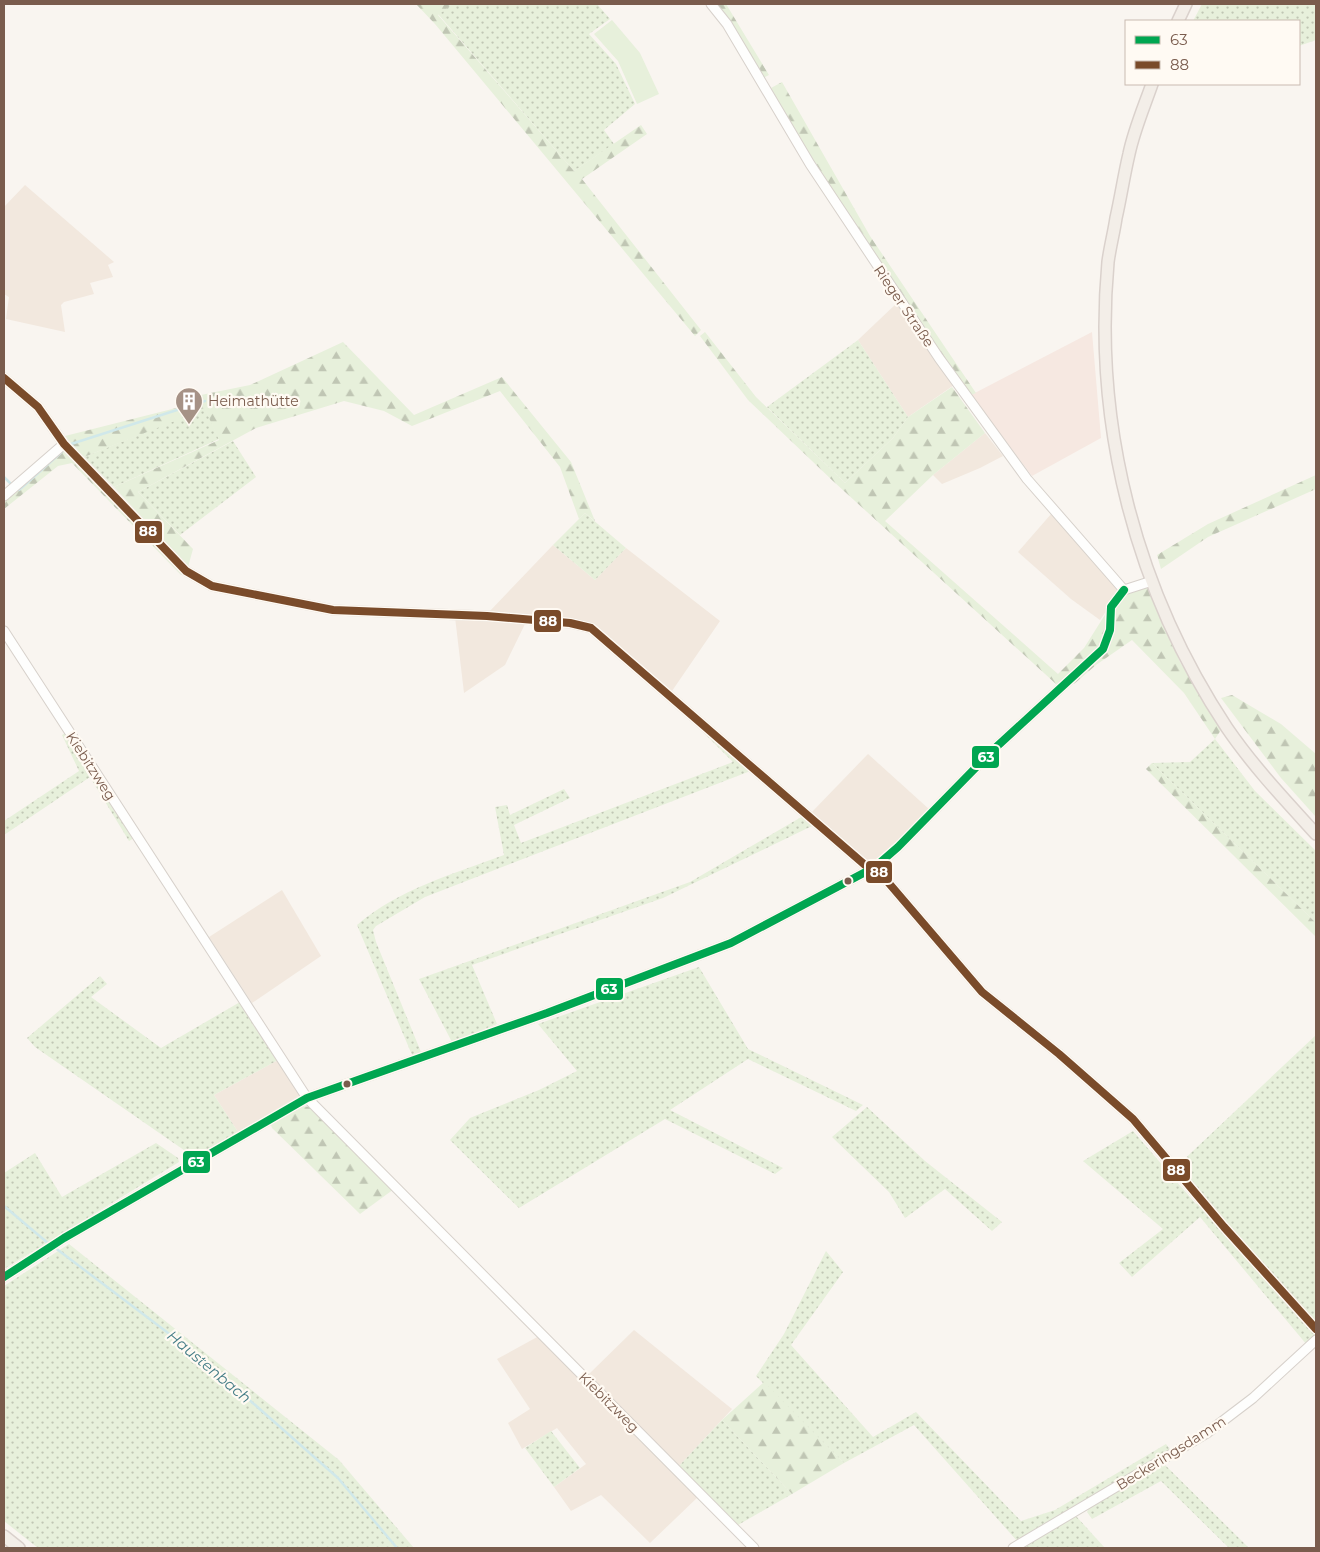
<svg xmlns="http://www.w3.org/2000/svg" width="1320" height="1552" font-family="Montserrat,sans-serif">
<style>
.residential{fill:#f2e8de}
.commercial{fill:#f6e8e1}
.grass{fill:url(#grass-dots)}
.forest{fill:url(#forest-firs)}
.pitch{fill:#e7f0db}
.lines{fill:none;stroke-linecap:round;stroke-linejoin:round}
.stream{stroke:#d0e8ea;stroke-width:2.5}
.minor-casing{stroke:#d7d1cb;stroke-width:11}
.major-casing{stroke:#dad1cc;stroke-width:14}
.minor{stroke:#fefefd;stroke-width:9}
.major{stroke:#f3eee8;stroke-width:11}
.bus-1-casing{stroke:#fffaf3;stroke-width:11}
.bus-2-casing{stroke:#fffaf3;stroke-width:11}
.bus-1{stroke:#00a651;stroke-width:8}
.bus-2{stroke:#7a4b2a;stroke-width:8}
.bus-dot{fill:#7a5c4d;stroke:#fffaf3;stroke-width:2}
.labels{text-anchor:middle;stroke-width:4.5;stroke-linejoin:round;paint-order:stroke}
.street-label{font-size:14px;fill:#7a5c4d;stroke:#fffaf3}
.poi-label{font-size:14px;fill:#7a5c4d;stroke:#fffaf3;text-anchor:start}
.water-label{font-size:15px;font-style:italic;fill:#437c86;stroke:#fffaf3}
.line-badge{stroke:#fffaf3;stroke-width:2}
.badge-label{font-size:14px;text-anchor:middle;font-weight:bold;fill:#fff}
</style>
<defs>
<pattern id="grass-dots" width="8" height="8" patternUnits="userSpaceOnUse" patternTransform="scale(1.25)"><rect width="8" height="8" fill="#e7f0db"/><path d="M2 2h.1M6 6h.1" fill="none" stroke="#c0c6b4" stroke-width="1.8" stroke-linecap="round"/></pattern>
<pattern id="forest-firs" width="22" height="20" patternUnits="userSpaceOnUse" patternTransform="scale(1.25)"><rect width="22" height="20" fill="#e7f0db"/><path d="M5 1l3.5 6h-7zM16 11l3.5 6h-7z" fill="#c0c6b4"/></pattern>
</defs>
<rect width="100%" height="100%" fill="#f9f5f0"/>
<g class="residential">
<path d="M 25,185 L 114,262 L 108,265 L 113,277 L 90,283 L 94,294 L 64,302 L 61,305 L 65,332 L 6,319 L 9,297 L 4,294 L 4,207 Z"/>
<path d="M 898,302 L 954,385 L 908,417 L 858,340 Z"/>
<path d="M 985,433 L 1003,456 L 980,468 L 942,484 L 933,475 Z"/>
<path d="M 1052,513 L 1120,591 L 1100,620 L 1071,599 L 1018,552 Z"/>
<path d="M 553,545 L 595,580 L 626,548 L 720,621 L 672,691 L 591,624 L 488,613 Z"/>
<path d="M 455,617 L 525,624 L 505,665 L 464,693 Z"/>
<path d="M 868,754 L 930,810 L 880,858 L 869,863 L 811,813 Z"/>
<path d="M 282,890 L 321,956 L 252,1003 L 209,937 Z"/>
<path d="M 278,1060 L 299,1093 L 299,1096 L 238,1132 L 214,1095 Z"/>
<path d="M 634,1330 L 732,1409 L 679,1466 L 587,1376 Z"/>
<path d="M 539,1336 L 699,1496 L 650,1543 L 601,1495 L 571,1511 L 554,1487 L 586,1464 L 557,1428 L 522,1449 L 508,1423 L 530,1409 L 497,1359 Z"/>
</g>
<path class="commercial" d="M 1092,332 L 1101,438 L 1032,476 L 971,395 Z"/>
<g class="grass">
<path d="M 453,4 L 597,4 L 610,19 L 589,34 L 616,64 L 635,104 L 604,130 L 614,144 L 574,171 L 438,14 Z"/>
<path d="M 1202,4 L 1316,4 L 1316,40 L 1299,46 L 1299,21 L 1193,21 Z"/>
<path d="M 858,340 L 908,417 L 893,438 L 845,483 L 767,407 Z"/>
<path d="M 205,408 L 219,439 L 114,487 L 84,457 Z"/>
<path d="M 233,441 L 256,477 L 180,535 L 138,492 Z"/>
<path d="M 585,513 L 626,548 L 595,580 L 553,545 Z"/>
<path d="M 698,721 L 753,770 L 425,897 L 376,926 L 373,930 L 376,942 L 421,1052 L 412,1055 L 357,925 C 399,889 453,874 504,855 L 495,807 L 507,805 L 510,815 L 564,789 L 570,798 L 514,825 L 521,843 L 733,762 L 695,724 Z"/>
<path d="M 67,732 L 134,838 L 129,841 L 90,777 L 4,835 L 4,821 L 79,771 L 62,735 Z"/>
<path d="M 1215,739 L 1255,791 L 1316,851 L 1316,923 L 1152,763 L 1190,762 Z"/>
<path d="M 803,816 L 814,825 L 663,898 L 472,965 L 497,1024 L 452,1042 L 419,979 L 690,882 Z"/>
<path d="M 699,967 L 748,1049 L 863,1105 L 856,1111 L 748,1059 L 670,1110 L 783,1168 L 775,1174 L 665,1119 L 519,1208 L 450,1140 L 470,1118 L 539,1090 L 577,1071 L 538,1024 Z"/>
<path d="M 100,976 L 107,984 L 91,997 L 161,1048 L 240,1002 L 278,1060 L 214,1095 L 238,1132 L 194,1157 L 35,1047 L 27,1038 Z"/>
<path d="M 1316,1035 L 1316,1322 L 1226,1225 L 1176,1167 Z"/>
<path d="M 867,1107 L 925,1161 L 1002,1222 L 992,1231 L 945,1189 L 905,1218 L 889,1192 L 832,1137 Z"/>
<path d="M 1133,1131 L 1196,1204 L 1200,1202 L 1316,1331 L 1316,1337 L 1307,1345 L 1200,1217 L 1132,1277 L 1119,1263 L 1163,1229 L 1083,1161 Z"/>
<path d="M 156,1143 L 178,1158 L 179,1162 L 4,1269 L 4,1173 L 35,1153 L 62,1197 Z"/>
<path d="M 69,1244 L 339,1460 L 414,1548 L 38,1548 L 4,1521 L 4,1286 Z"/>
<path d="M 826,1251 L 843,1272 L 791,1345 L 873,1437 L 916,1412 L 1021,1521 L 1055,1510 L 1166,1444 L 1171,1451 L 1018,1542 L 914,1425 L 844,1463 L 756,1376 L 784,1334 Z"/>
<path d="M 722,1420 L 792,1494 L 738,1525 L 679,1466 Z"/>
<path d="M 551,1431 L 580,1468 L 554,1487 L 525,1448 Z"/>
<path d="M 1164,1464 L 1249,1548 L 1229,1548 L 1161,1481 L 1092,1519 L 1087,1512 L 1089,1507 Z"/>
<path d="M 1075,1515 L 1105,1548 L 1019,1548 Z"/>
</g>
<g class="forest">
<path d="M 416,4 L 453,4 L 438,15 L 574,171 L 641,125 L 647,134 L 582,179 L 701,330 L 695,336 L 435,24 Z"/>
<path d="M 717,4 L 726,4 L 769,75 L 763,78 L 733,26 Z"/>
<path d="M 782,82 L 870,236 L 976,393 L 971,395 C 900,295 831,194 771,88 Z"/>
<path d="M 705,332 L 756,397 L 845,483 L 893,438 L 908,417 L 952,387 L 985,433 L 933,475 L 885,521 L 1058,674 L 1084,648 L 1120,591 L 1129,594 L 1147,587 L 1180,662 L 1221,730 L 1215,739 L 1184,693 L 1132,640 L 1096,665 L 1074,684 L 1066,680 L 1060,685 L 1056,684 L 833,481 L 748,400 L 700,336 Z"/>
<path d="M 343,342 L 414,415 L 502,377 L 571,462 L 595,521 L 585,513 L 579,519 L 560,467 L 500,391 L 412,426 L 384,411 L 344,401 L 256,428 L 138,492 L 193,549 L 188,567 L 114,487 L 219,440 L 205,409 L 84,457 L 65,436 L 196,403 L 196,396 L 250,385 Z"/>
<path d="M 64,446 L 185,573 L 181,575 L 72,463 L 58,466 L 4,509 L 4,499 Z"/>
<path d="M 1316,475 L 1316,489 L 1208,537 L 1161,569 L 1157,555 L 1208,524 Z"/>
<path d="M 1232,695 L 1281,724 L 1316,754 L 1316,817 L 1281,778 L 1221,698 Z"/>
<path d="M 1152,763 L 1316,923 L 1316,937 L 1146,769 Z"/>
<path d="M 301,1106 L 310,1107 L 394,1189 L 360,1214 L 272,1128 L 270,1123 Z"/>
<path d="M 764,1382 L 844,1463 L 792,1494 L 722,1420 Z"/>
</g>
<path class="pitch" d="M 612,20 L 640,53 L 659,94 L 637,104 L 618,61 L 594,34 Z"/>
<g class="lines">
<g class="stream">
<path d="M 71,444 L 205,401"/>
<path d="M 4,477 L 11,484"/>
<path d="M 19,490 L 64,450"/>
<path d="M 4,1206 L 49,1244"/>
<path d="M 54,1247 L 204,1360 L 338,1478 L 397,1548"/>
</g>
<g class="minor-casing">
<g id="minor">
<path d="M 711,4 L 727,24 L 810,164 L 939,358 L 1027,479 L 1124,590"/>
<path d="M 4,378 L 38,407 L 64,444 L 186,571 L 212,586 L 333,610 L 487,616 L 570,623 L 591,628 L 865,865 L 875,867 L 982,992 L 1059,1054 L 1133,1119 L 1224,1227 L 1316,1329"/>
<path d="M 4,496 L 64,444"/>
<path d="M 1124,590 L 1152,581"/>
<path d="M 4,631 L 307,1098 L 754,1548"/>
<path d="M 4,1277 L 64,1238 L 307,1098 L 547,1013 L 731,943 L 875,867 L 898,847 L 993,750 L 1103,649 L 1110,630 L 1111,607 L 1124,590"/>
<path d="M 1013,1548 L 1207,1433 L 1253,1398 L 1316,1340"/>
</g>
</g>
<g class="major-casing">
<g id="major">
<path d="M 1178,21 L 1186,4"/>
<path d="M 1152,84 C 1144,107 1134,130 1129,154 C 1124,175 1121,196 1116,218 C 1114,232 1110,247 1108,262 C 1093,425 1136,591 1227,728 C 1253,766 1285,800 1316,834"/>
<path d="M 4,1536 L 19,1548"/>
</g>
</g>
<use href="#minor" class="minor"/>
<use href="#major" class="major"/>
<g class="bus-1-casing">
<path id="bus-1" d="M 4,1277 L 64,1238 L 307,1098 L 547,1013 L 731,943 L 875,867 L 898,847 L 993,750 L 1103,649 L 1110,630 L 1111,607 L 1124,590"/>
</g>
<g class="bus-2-casing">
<path id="bus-2" d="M 4,378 L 38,407 L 64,444 L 186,571 L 212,586 L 333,610 L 487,616 L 570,623 L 591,628 L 865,865 L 875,867 L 982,992 L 1059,1054 L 1133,1119 L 1224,1227 L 1316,1329"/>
</g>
<use href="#bus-1" class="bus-1"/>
<use href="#bus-2" class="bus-2"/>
</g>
<defs>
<g id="building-pin" transform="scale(1.4375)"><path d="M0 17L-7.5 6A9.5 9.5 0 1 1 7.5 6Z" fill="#a69286" stroke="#fffaf3"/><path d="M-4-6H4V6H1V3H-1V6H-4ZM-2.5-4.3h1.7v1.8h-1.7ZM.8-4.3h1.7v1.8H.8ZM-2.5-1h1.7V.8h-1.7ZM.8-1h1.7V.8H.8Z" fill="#fff"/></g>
</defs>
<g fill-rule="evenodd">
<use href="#building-pin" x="189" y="401"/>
</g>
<g class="bus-dot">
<circle cx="848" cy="881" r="4.5"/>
<circle cx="347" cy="1084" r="4.5"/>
</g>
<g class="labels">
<g class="street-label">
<text transform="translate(904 306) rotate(56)" y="5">Rieger Straße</text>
<text transform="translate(91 766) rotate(57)" y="5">Kiebitzweg</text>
<text transform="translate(609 1402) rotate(45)" y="5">Kiebitzweg</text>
<text transform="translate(1171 1453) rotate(-32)" y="5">Beckeringsdamm</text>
</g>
<g class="poi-label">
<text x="208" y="406">Heimathütte</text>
</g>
<g class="water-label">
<text transform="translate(209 1367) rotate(40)" y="5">Haustenbach</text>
</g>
</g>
<g class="line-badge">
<rect x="134" y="520" width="29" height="24" rx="5" fill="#7a4b2a"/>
<rect x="533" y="609" width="29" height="24" rx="5" fill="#7a4b2a"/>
<rect x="971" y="745" width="29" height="24" rx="5" fill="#00a651"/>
<rect x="865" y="860" width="28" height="24" rx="5" fill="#7a4b2a"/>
<rect x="595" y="977" width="29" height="24" rx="5" fill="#00a651"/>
<rect x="182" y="1150" width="29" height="24" rx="5" fill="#00a651"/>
<rect x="1162" y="1158" width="29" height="24" rx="5" fill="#7a4b2a"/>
</g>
<g class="badge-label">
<text x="148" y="536">88</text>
<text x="548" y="626">88</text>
<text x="986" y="762">63</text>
<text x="879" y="877">88</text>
<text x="609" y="994">63</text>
<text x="196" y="1167">63</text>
<text x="1176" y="1175">88</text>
</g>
<rect width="1320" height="1552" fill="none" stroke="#7a5c4d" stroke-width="10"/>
<rect x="1125" y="20" width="175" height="65" fill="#fffaf3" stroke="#cabbb1"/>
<rect x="1135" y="36" width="25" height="8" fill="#00a651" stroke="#cabbb1"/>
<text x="1170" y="45" font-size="15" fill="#7a5c4d">63</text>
<rect x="1135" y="61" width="25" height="8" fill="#7a4b2a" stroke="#cabbb1"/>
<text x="1170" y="70" font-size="15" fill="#7a5c4d">88</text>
</svg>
